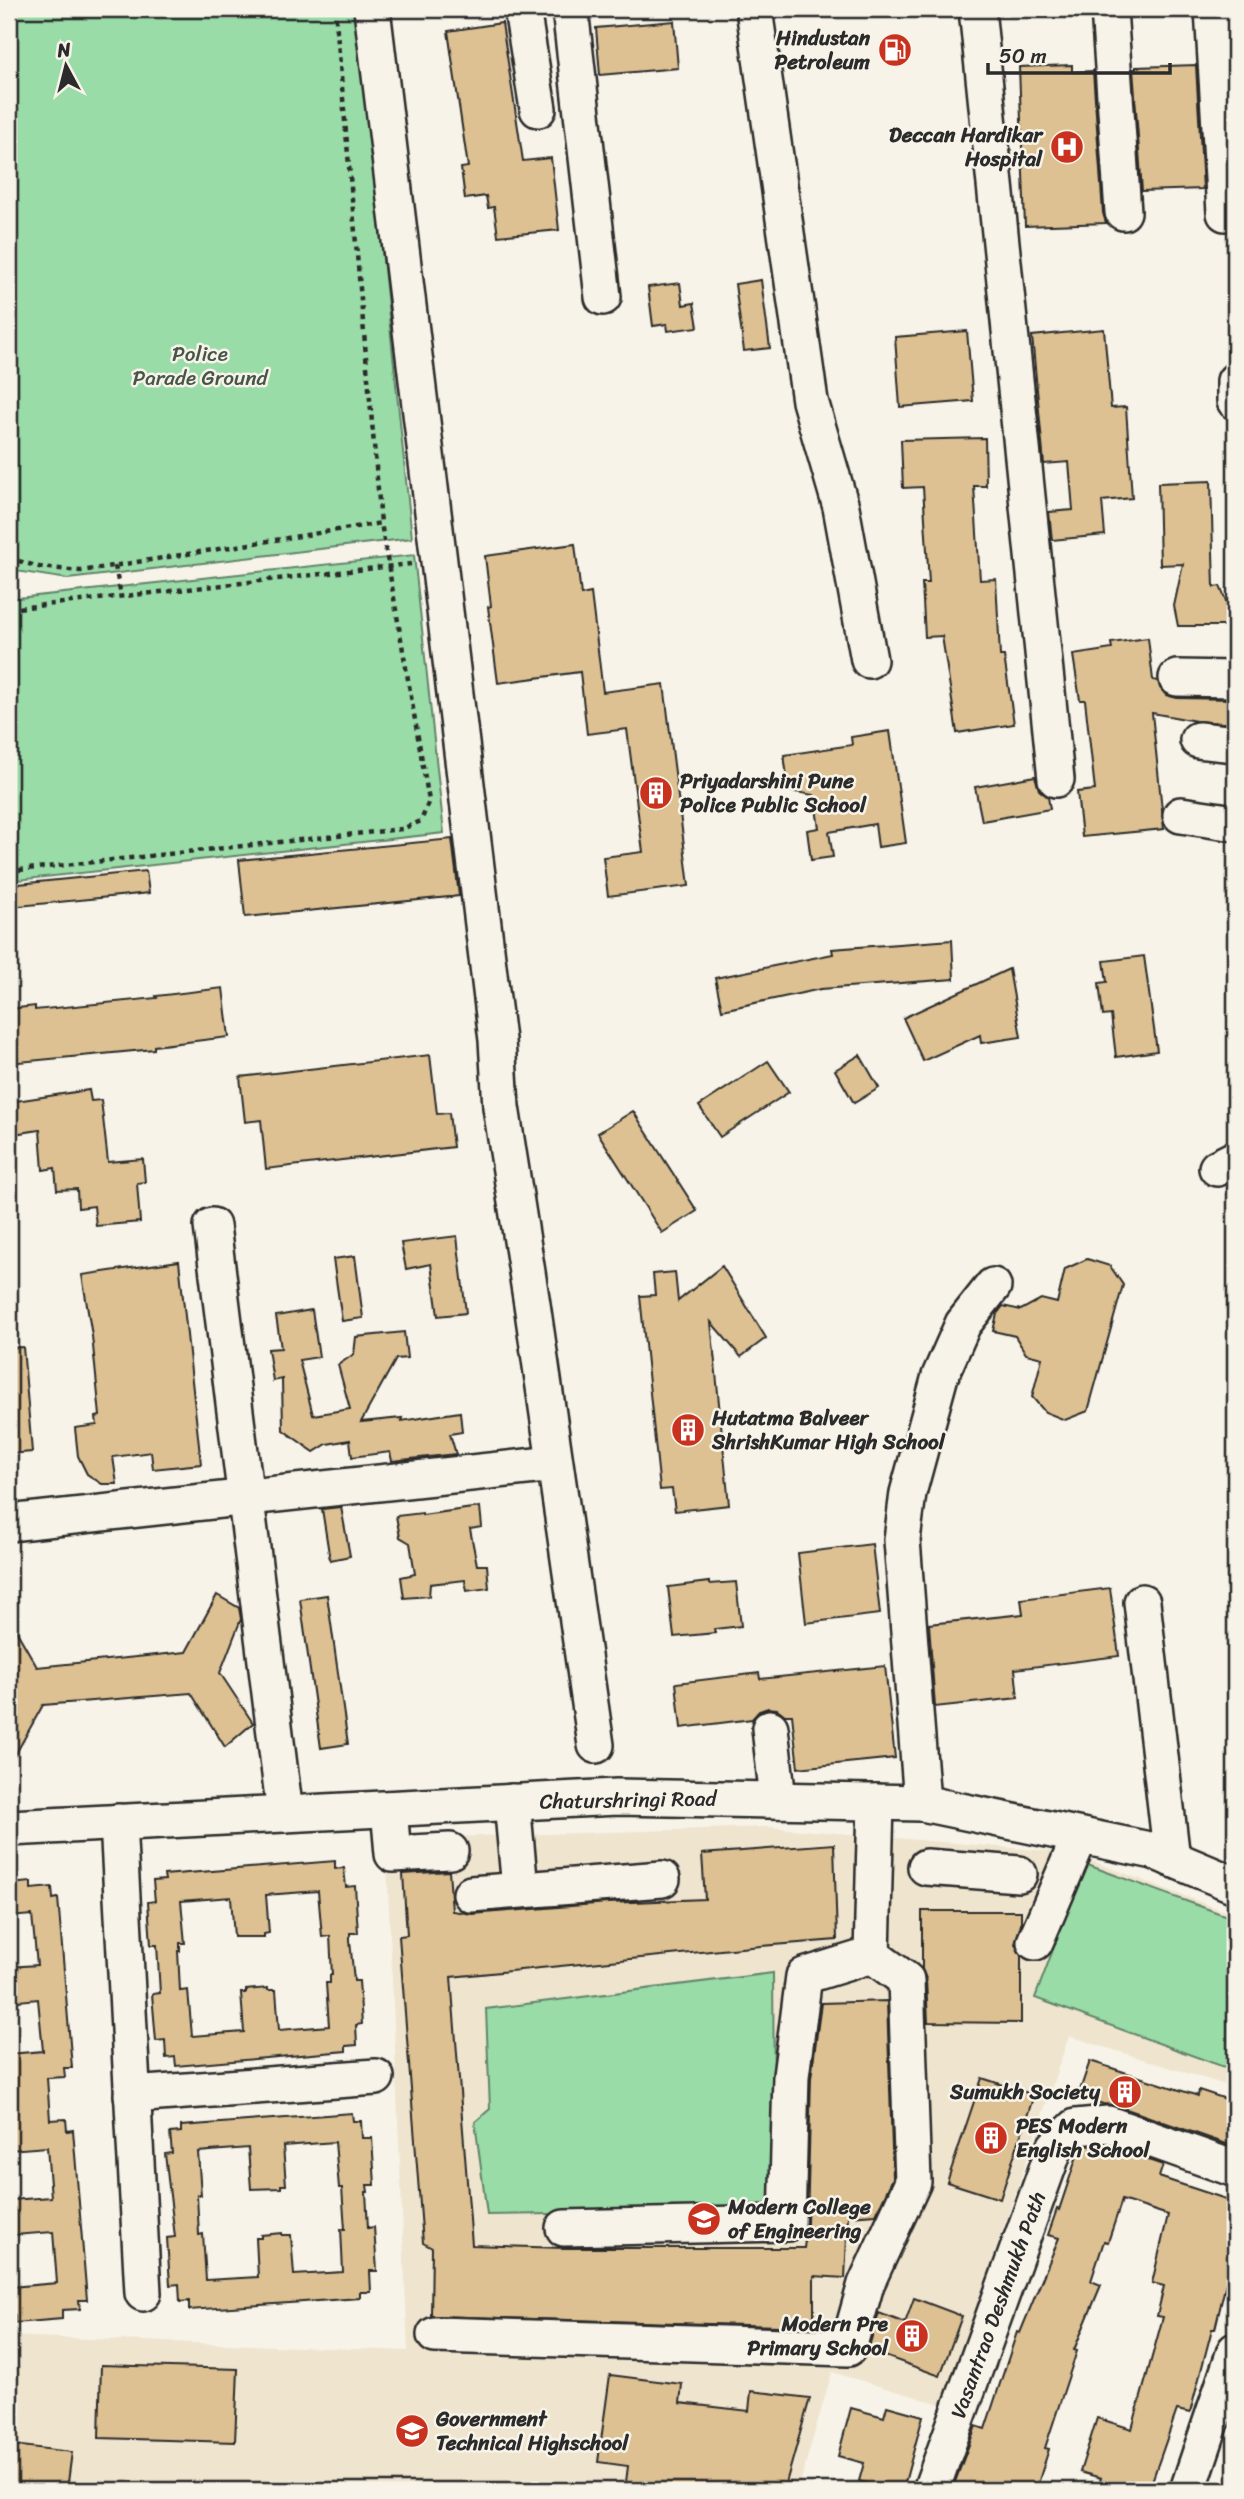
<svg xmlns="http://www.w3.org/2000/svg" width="1244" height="2499" font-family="Sriracha,sans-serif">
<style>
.built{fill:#efe4ce}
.green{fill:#99dca8;stroke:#62846a;stroke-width:2}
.building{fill:#ddc192;stroke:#2b2b2b;stroke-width:2;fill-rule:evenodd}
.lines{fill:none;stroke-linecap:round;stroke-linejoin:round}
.minor-casing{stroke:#2b2b2b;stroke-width:40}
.path{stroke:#2b2b2b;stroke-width:4.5;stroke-dasharray:5 5;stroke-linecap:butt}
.minor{stroke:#f7f3e8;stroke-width:35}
.labels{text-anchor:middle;stroke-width:5;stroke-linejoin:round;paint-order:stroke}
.poi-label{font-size:21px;font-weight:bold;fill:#2b2b2b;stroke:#f7f3e8;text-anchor:start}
.park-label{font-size:21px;fill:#46574a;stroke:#f7f3e8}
.street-label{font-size:21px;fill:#2b2b2b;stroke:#f7f3e8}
</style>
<rect width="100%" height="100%" fill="#f7f3e8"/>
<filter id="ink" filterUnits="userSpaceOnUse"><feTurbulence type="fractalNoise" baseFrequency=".0143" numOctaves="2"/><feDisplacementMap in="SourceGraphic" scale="14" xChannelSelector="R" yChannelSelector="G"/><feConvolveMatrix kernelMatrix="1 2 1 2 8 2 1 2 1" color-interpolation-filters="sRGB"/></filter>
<g filter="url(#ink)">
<path class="built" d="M 767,1827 L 1071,1853 L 1235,1915 L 1235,2088 L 1069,2036 L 943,2405 L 832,2372 L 798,2490 L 9,2490 L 9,2336 L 408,2351 L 386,1839 Z"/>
<g class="green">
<path d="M 9,9 L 357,9 L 412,538 L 68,579 L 9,570 Z"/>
<path d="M 414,555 L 444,833 L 9,881 L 9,599 Z"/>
<path d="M 1085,1864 L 1235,1919 L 1235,2071 L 1035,1998 Z"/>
<path d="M 773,1973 L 775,2211 L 487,2215 L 475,2122 L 490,2109 L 486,2009 Z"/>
</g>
<g class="building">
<path d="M 674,21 L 678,68 L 600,75 L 596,28 Z"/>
<path d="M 502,23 L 523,161 L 551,158 L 559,230 L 498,236 L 494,207 L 488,208 L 486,196 L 465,199 L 461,168 L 468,167 L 448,31 Z"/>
<path d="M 1072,65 L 1072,72 L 1093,71 L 1103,213 L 1106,223 L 1025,226 L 1019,67 Z"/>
<path d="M 1196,65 L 1203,189 L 1142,191 L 1133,69 L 1136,69 L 1136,67 Z"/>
<path d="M 761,280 L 770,348 L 744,351 L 735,284 Z"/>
<path d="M 680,283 L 683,305 L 694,303 L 698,327 L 668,331 L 667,324 L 653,326 L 648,287 Z"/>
<path d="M 1104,329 L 1111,408 L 1126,407 L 1132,498 L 1102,501 L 1105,535 L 1052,540 L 1049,512 L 1073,510 L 1069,462 L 1044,464 L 1032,336 Z"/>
<path d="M 967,331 L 973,401 L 900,407 L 895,337 Z"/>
<path d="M 985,438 L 986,486 L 974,486 L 980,580 L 996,579 L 1000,656 L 1004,656 L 1014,724 L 957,733 L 942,636 L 925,637 L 922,583 L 929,583 L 923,487 L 903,488 L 901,440 Z"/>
<path d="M 1211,481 L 1214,587 L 1220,586 L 1228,606 L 1225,626 L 1178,626 L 1174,606 L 1183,564 L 1160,565 L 1158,483 Z"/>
<path d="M 575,544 L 581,595 L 591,593 L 603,692 L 664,684 L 689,886 L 608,896 L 603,857 L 643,852 L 627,729 L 587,734 L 580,672 L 498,683 L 488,607 L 491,606 L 485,556 Z"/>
<path d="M 1148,638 L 1153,680 L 1158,681 L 1160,688 L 1166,695 L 1177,698 L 1235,699 L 1235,724 L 1196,721 L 1152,713 L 1164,829 L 1082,837 L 1077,792 L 1095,790 L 1085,700 L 1080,700 L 1073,655 L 1112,649 L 1111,643 Z"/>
<path d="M 890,731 L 906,843 L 878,847 L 875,824 L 829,832 L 833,857 L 811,860 L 807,830 L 819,828 L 814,795 L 789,791 L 784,755 L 852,745 L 851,737 Z"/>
<path d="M 1035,776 L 1039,790 L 1048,797 L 1050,809 L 982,821 L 975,787 Z"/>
<path d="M 452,839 L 459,896 L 245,917 L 239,860 Z"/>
<path d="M 146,871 L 149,893 L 9,907 L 9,885 Z"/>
<path d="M 952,940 L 954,979 L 821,989 L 722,1010 L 715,978 L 833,954 L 832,949 Z"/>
<path d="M 1144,956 L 1157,1051 L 1116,1057 L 1111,1015 L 1103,1016 L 1099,983 L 1107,982 L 1104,961 Z"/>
<path d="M 1009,969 L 1021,1037 L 981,1043 L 980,1035 L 923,1061 L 903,1018 Z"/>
<path d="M 223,988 L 229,1037 L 154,1046 L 154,1049 L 9,1063 L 9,1009 L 35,1006 L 35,1010 L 157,998 L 156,996 Z"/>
<path d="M 430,1055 L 437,1114 L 449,1113 L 453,1147 L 266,1169 L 261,1120 L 245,1122 L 240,1077 Z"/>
<path d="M 860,1055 L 879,1088 L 854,1103 L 835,1070 Z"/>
<path d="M 768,1061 L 789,1092 L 720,1137 L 699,1106 Z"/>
<path d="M 89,1090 L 91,1101 L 101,1100 L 108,1162 L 143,1159 L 145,1182 L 137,1183 L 140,1222 L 96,1226 L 94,1206 L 78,1208 L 77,1189 L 57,1190 L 55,1168 L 43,1170 L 40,1130 L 13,1134 L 9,1102 Z"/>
<path d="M 633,1111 L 697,1211 L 662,1233 L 598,1133 Z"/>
<path d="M 457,1236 L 466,1313 L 438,1316 L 431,1264 L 406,1269 L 401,1243 Z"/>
<path d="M 355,1256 L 363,1318 L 342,1321 L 333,1259 Z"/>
<path d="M 1087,1259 L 1110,1266 L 1123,1285 L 1088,1411 L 1065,1420 L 1045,1412 L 1032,1397 L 1042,1358 L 1026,1354 L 1015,1336 L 993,1331 L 997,1314 L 1003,1306 L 1021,1310 L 1041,1299 L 1057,1303 L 1065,1269 Z"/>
<path d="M 179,1261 L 201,1464 L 153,1469 L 151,1452 L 113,1457 L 117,1484 L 102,1484 L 87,1474 L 78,1456 L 75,1428 L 97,1425 L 96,1417 L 100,1416 L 92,1336 L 82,1275 Z"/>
<path d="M 722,1266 L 766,1338 L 741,1357 L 711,1322 L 729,1505 L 675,1511 L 672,1489 L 660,1490 L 640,1296 L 655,1295 L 653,1274 L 675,1272 L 678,1301 Z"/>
<path d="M 312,1310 L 319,1357 L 299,1360 L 313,1415 L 350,1409 L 338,1365 L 354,1354 L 356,1337 L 404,1332 L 407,1358 L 396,1359 L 361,1422 L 402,1418 L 401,1421 L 460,1412 L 462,1432 L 450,1434 L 456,1454 L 392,1461 L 390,1452 L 352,1457 L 350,1440 L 327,1444 L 314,1452 L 283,1430 L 282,1379 L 273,1381 L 268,1349 L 281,1348 L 276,1316 Z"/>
<path d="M 23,1347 L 32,1452 L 9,1454 L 9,1348 Z"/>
<path d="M 341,1507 L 350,1556 L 330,1560 L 322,1509 Z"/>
<path d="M 480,1507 L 482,1527 L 470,1529 L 477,1565 L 487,1565 L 489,1588 L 467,1591 L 465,1580 L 430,1584 L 429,1596 L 404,1598 L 401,1577 L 415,1574 L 410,1543 L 400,1537 L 396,1516 L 422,1513 L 422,1515 Z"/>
<path d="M 872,1544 L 880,1614 L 806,1623 L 798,1553 Z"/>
<path d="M 709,1582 L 709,1584 L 736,1582 L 741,1626 L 714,1629 L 715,1633 L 674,1637 L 668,1587 Z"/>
<path d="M 1110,1588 L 1119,1656 L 1015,1669 L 1018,1698 L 935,1707 L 929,1624 L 1023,1614 L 1021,1599 Z"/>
<path d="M 217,1595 L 239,1608 L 241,1619 L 220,1673 L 253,1723 L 225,1747 L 191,1693 L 43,1705 L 9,1766 L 9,1618 L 37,1667 L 186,1652 Z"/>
<path d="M 327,1595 L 348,1744 L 321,1748 L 300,1599 Z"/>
<path d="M 885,1666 L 895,1758 L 798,1768 L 792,1715 L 785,1715 L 777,1709 L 768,1708 L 759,1711 L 752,1719 L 681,1728 L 676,1683 L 759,1673 L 760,1679 Z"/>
<path d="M 834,1844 L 837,1940 L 761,1946 L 451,1977 L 472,2245 L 564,2248 L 804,2248 L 807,2224 L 811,2078 L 821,2003 L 887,2001 L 893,2178 L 876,2214 L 848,2216 L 845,2278 L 814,2276 L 814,2327 L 431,2316 L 432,2248 L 423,2243 L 399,1936 L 407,1935 L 403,1874 L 449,1871 L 452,1911 L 472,1914 L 608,1903 L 705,1899 L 702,1854 Z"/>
<path d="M 335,1861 L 335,1869 L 344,1868 L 346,1887 L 355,1886 L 358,1933 L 350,1933 L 350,1940 L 354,1981 L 359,1981 L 362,2024 L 356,2025 L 357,2045 L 346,2046 L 346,2051 L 176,2066 L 175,2057 L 166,2058 L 165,2040 L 156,2041 L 152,1994 L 160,1993 L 157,1945 L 151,1945 L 148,1902 L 155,1901 L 153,1881 L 165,1880 L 164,1875 ZM 318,1891 L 322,1937 L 330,1936 L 332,1975 L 330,1975 L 330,1983 L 326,1983 L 329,2026 L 279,2030 L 276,1990 L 268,1990 L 268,1988 L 246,1990 L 246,1993 L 241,1993 L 244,2032 L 192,2036 L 188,1990 L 180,1991 L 178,1951 L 180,1951 L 180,1943 L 185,1943 L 181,1901 L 231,1897 L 234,1937 L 264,1937 L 264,1934 L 269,1933 L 266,1895 Z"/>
<path d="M 31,1882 L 31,1889 L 52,1887 L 53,1899 L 58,1898 L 72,2068 L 64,2068 L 65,2077 L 47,2078 L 50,2120 L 66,2119 L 67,2131 L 73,2130 L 87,2300 L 79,2300 L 80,2309 L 62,2310 L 62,2319 L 15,2323 L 15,2315 L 9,2316 L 9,2295 L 12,2295 L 11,2287 L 57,2283 L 53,2232 L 14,2235 L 14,2229 L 11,2230 L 9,2208 L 11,2208 L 11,2200 L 51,2197 L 47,2147 L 9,2150 L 9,2054 L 43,2051 L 38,1999 L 9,2002 L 9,1967 L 37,1965 L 32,1915 L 9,1917 L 9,1884 Z"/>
<path d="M 922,1911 L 1021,1911 L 1021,1924 L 1015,1944 L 1021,1956 L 1021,2023 L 928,2022 L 926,1979 L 922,1969 Z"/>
<path d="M 1090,2061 L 1198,2096 L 1199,2090 L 1235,2102 L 1235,2147 L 1115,2105 L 1103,2104 L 1078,2096 Z"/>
<path d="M 982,2078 L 1034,2095 L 1000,2199 L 947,2182 Z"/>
<path d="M 352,2113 L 353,2121 L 361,2121 L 362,2138 L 372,2138 L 375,2185 L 367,2185 L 368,2192 L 366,2192 L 368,2228 L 374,2227 L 377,2271 L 370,2271 L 371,2292 L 360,2292 L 360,2298 L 189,2310 L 189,2301 L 180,2302 L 179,2284 L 170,2285 L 167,2238 L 175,2237 L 165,2154 L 172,2153 L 170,2133 L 181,2132 L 181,2126 ZM 335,2142 L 339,2188 L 342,2188 L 345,2229 L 341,2229 L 343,2272 L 294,2275 L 291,2235 L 282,2235 L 282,2233 L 261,2235 L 261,2238 L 256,2238 L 258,2277 L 206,2280 L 203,2234 L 199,2235 L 197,2195 L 201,2195 L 198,2152 L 248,2148 L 251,2189 L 281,2188 L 281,2185 L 286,2185 L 283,2146 Z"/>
<path d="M 1104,2145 L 1163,2165 L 1159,2177 L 1235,2202 L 1235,2245 L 1215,2329 L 1212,2329 L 1190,2413 L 1177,2410 L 1149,2490 L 1097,2490 L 1101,2478 L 1080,2472 L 1097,2418 L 1132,2429 L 1163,2317 L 1157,2316 L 1164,2286 L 1152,2283 L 1168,2215 L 1122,2200 L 1108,2242 L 1104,2241 L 1091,2281 L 1101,2285 L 1074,2350 L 1077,2351 L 1045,2448 L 1049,2449 L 1036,2490 L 952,2490 L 976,2426 L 985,2429 L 1017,2332 L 1020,2333 L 1059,2238 L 1048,2235 L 1057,2209 L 1059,2210 L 1078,2153 L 1085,2146 Z"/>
<path d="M 914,2298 L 962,2316 L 940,2376 L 868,2350 L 879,2313 L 905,2323 Z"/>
<path d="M 101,2365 L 238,2369 L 235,2442 L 99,2438 Z"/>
<path d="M 610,2375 L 682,2384 L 680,2403 L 749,2411 L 751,2391 L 810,2398 L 784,2490 L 625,2490 L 628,2466 L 598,2462 Z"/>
<path d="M 887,2406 L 923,2416 L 903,2490 L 893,2490 L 859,2481 L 864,2463 L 838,2456 L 851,2408 L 884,2417 Z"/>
<path d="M 13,2445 L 72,2452 L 67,2490 L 9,2490 Z"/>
</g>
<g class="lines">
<g class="minor-casing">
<g id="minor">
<path d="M 372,9 L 497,1040 L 501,1107 L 532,1304 L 596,1745"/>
<path d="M 522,9 L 538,109"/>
<path d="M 570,9 L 603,297"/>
<path d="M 754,9 L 810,401 L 841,507 L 869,660"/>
<path d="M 977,9 L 1056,779"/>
<path d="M 1109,9 L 1123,212"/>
<path d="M 1213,9 L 1225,213"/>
<path d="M 1235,381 L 1235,401"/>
<path d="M 1177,678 L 1235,679"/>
<path d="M 1198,740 L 1235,744"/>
<path d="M 1181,815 L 1235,823"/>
<path d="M 1217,1168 L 1235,1159"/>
<path d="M 212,1226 L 285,1814"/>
<path d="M 9,1523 L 554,1464"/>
<path d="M 1142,1602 L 1172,1859"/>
<path d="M 770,1728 L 778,1800"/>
<path d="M 512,1802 L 520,1889"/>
<path d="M 922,1803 L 902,1540 L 908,1493 L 940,1376 L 963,1324 L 993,1286"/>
<path d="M 389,1809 L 393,1854 L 450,1851"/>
<path d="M 118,1822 L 143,2293"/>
<path d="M 9,1828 L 617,1797 L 922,1803 L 1154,1851 L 1235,1885"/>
<path d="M 926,1867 L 1019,1874"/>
<path d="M 471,1894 L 662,1879"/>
<path d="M 1035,1942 L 1080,1836"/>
<path d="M 132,2095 L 376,2077"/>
<path d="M 564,2228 L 787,2223 L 791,2076 L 804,1976 L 872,1955 L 876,1802"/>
<path d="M 435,2335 L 848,2348 L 866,2284 L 913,2182 L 906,1980 L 872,1955"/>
<path d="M 931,2490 L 1055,2147 L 1076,2127 L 1108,2124 L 1235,2169"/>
<path d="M 1188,2490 L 1235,2351"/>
</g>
</g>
<g class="path">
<path d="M 9,558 L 39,567 L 81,571 L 381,523 L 335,9"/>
<path d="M 115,566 L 121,596"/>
<path d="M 9,609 L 411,564"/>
<path d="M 9,871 L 402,829 L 421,821 L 429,801 L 381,523"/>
</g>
<use href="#minor" class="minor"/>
</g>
</g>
<defs>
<g id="fuel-disc" transform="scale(1.75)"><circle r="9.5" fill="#c8321e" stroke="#f7f3e8"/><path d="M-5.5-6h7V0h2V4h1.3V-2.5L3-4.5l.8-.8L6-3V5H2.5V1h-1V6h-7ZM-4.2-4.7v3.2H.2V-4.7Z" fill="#fff"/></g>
<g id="hospital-disc" transform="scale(1.75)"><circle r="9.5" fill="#c8321e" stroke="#f7f3e8"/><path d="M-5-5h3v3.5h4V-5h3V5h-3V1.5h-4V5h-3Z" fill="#fff"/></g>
<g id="building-disc" transform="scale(1.75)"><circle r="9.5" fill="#c8321e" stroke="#f7f3e8"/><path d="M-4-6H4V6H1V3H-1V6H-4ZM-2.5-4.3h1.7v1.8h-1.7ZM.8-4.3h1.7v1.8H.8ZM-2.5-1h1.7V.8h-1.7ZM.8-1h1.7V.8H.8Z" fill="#fff"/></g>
<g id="university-disc" transform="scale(1.75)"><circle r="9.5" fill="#c8321e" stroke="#f7f3e8"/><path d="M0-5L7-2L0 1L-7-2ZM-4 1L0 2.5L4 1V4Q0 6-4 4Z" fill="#fff"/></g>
<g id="school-disc" transform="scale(1.75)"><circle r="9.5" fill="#c8321e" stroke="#f7f3e8"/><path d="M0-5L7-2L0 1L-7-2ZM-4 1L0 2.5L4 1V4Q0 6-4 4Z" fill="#fff"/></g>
</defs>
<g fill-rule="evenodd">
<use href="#fuel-disc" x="895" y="50"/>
<use href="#hospital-disc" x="1067" y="147"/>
<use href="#building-disc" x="656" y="793"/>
<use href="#building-disc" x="688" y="1430"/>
<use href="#building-disc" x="1125" y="2092"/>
<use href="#building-disc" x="991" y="2138"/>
<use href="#university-disc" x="704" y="2219"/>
<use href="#building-disc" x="912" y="2336"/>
<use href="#school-disc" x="412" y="2431"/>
</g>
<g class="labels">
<g class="poi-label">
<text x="870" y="45" text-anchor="end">Hindustan<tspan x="870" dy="24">Petroleum</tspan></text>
<text x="1042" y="142" text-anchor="end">Deccan Hardikar<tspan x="1042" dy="24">Hospital</tspan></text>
<text x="680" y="788">Priyadarshini Pune<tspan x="680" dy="24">Police Public School</tspan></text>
<text x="712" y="1425">Hutatma Balveer<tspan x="712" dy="24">ShrishKumar High School</tspan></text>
<text x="1100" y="2099" text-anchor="end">Sumukh Society</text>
<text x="1016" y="2133">PES Modern<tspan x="1016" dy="24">English School</tspan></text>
<text x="728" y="2214">Modern College<tspan x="728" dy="24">of Engineering</tspan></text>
<text x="888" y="2331" text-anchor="end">Modern Pre<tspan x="888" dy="24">Primary School</tspan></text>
<text x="436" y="2426">Government<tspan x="436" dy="24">Technical Highschool</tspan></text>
</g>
<g class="park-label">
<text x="200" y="361">Police<tspan x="200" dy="24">Parade Ground</tspan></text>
</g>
<g class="street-label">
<text transform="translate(628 1800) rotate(-1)" y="7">Chaturshringi Road</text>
<text transform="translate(998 2305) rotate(-70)" y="7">Vasantrao Deshmukh Path</text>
</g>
</g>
<rect width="1244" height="2499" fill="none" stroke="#f7f3e8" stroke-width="35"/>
<rect x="18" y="18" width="1209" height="2464" fill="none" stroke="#2b2b2b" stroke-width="2.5" filter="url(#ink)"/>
<g transform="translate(66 66) rotate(353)" stroke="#f7f3e8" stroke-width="5" paint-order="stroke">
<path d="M0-5L12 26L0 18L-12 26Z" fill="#2b2b2b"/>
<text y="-10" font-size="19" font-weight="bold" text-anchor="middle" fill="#2b2b2b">N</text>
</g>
<path d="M988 63v10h182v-10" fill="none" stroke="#2b2b2b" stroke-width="3.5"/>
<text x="999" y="63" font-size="21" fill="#2b2b2b" stroke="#f7f3e8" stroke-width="5" paint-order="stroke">50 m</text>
</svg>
